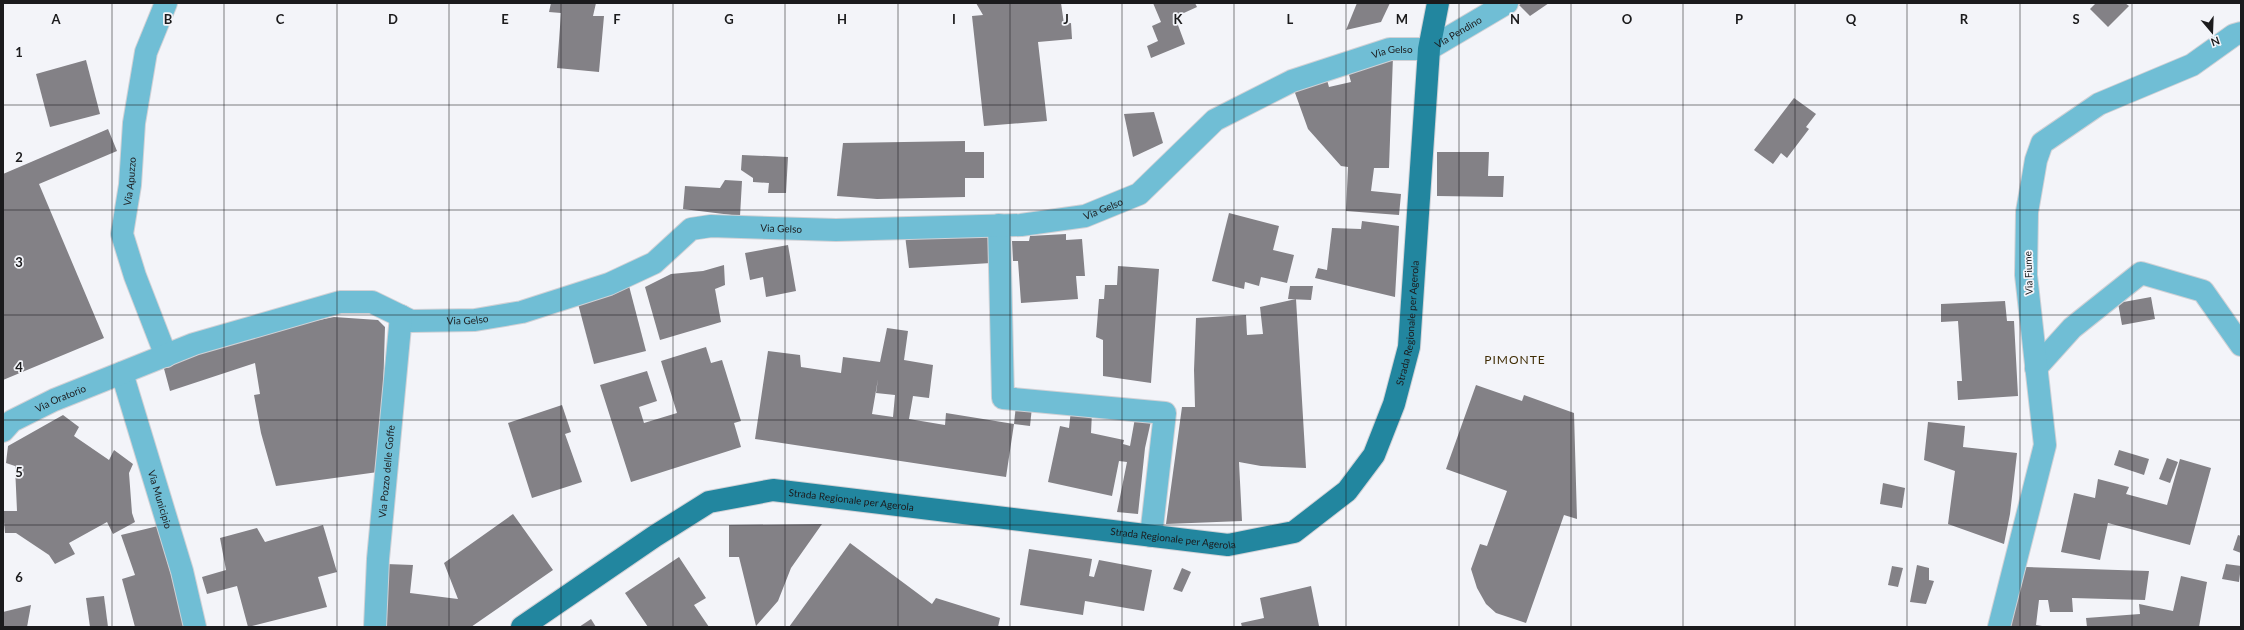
<svg xmlns="http://www.w3.org/2000/svg" width="2244" height="630" font-family="Lato,sans-serif">
<style>
.building{fill:#838186;fill-rule:evenodd}
.lines{fill:none;stroke-linecap:round;stroke-linejoin:round}
.minor-casing{stroke:#d0d1d6;stroke-width:24}
.major-casing{stroke:#d0d1d6;stroke-width:24}
.minor{stroke:#70bed5;stroke-width:22}
.major{stroke:#22869f;stroke-width:22}
.grid{fill:none;stroke:#1b1b1d;stroke-width:1;stroke-opacity:0.55}
.labels{text-anchor:middle;stroke-width:3.5;stroke-linejoin:round;paint-order:stroke}
.street-label{font-size:10px;fill:#1b1b1d;stroke:#f3f4f9}
.quarter-label{font-size:12px;letter-spacing:1px;fill:#402d05;stroke:#f3f4f9}
.grid-label{font-size:13px;text-anchor:middle;font-weight:bold;fill:#1b1b1d;stroke:#f3f4f9;stroke-width:3.5;stroke-linejoin:round;paint-order:stroke}
</style>
<rect width="100%" height="100%" fill="#f3f4f9"/>
<g class="building">
<path d="M 551,3 L 596,3 L 593,16 L 604,16 L 599,72 L 557,68 L 561,13 L 549,12 Z"/>
<path d="M 976,3 L 1061,3 L 1064,24 L 1071,23 L 1072,39 L 1038,42 L 1047,121 L 984,126 L 972,16 L 983,15 Z"/>
<path d="M 1153,3 L 1195,3 L 1197,7 L 1175,17 L 1185,44 L 1151,58 L 1147,46 L 1158,41 L 1152,26 L 1161,22 Z"/>
<path d="M 1357,3 L 1390,3 L 1381,22 L 1346,30 Z"/>
<path d="M 1522,3 L 1549,3 L 1530,16 L 1519,5 Z"/>
<path d="M 2096,3 L 2125,3 L 2129,6 L 2108,27 L 2090,9 Z"/>
<path d="M 1393,56 L 1389,168 L 1374,168 L 1371,191 L 1401,194 L 1399,215 L 1346,211 L 1348,167 L 1341,166 L 1308,129 L 1294,90 L 1327,80 L 1329,87 L 1351,82 L 1348,71 Z"/>
<path d="M 86,60 L 100,114 L 50,127 L 36,74 Z"/>
<path d="M 1794,98 L 1816,114 L 1806,127 L 1809,129 L 1787,158 L 1781,153 L 1773,164 L 1754,150 Z"/>
<path d="M 1154,112 L 1163,143 L 1133,157 L 1124,114 Z"/>
<path d="M 108,129 L 117,151 L 39,184 L 104,338 L 3,380 L 3,174 Z"/>
<path d="M 965,141 L 965,152 L 984,152 L 984,178 L 965,178 L 965,197 L 877,199 L 837,196 L 843,143 Z"/>
<path d="M 1437,152 L 1489,152 L 1488,176 L 1504,176 L 1503,197 L 1437,196 Z"/>
<path d="M 742,155 L 788,157 L 786,193 L 768,193 L 769,183 L 753,182 L 753,178 L 741,170 Z"/>
<path d="M 725,180 L 742,181 L 740,216 L 683,209 L 685,186 L 720,188 Z"/>
<path d="M 1229,213 L 1279,226 L 1273,250 L 1294,255 L 1287,283 L 1261,277 L 1259,286 L 1245,282 L 1244,289 L 1212,281 Z"/>
<path d="M 1362,221 L 1399,226 L 1395,297 L 1315,278 L 1318,268 L 1327,270 L 1332,228 L 1361,229 Z"/>
<path d="M 991,229 L 991,263 L 909,268 L 905,235 Z"/>
<path d="M 1066,234 L 1066,240 L 1082,239 L 1085,276 L 1076,276 L 1078,299 L 1021,303 L 1018,261 L 1013,261 L 1012,241 L 1029,241 L 1030,236 Z"/>
<path d="M 788,245 L 796,291 L 766,297 L 763,277 L 750,280 L 745,253 Z"/>
<path d="M 724,265 L 725,285 L 715,289 L 721,322 L 660,340 L 645,287 L 671,274 L 703,271 Z"/>
<path d="M 1118,266 L 1159,269 L 1151,383 L 1103,376 L 1103,340 L 1096,337 L 1099,299 L 1104,299 L 1105,285 L 1117,285 Z"/>
<path d="M 629,286 L 646,351 L 594,364 L 577,300 Z"/>
<path d="M 1290,286 L 1313,286 L 1311,300 L 1288,299 Z"/>
<path d="M 2151,297 L 2155,319 L 2122,325 L 2118,303 Z"/>
<path d="M 1296,299 L 1306,468 L 1261,466 L 1239,462 L 1242,521 L 1166,524 L 1182,407 L 1195,407 L 1194,370 L 1196,318 L 1246,315 L 1247,335 L 1263,334 L 1260,307 Z"/>
<path d="M 2005,301 L 2007,321 L 2014,321 L 2018,396 L 1958,400 L 1957,381 L 1962,381 L 1958,321 L 1941,322 L 1941,304 Z"/>
<path d="M 334,317 L 378,320 L 385,327 L 382,425 L 378,472 L 276,486 L 261,433 L 254,395 L 260,394 L 255,363 L 170,391 L 163,365 L 255,333 Z"/>
<path d="M 887,328 L 908,331 L 904,360 L 933,365 L 929,398 L 913,396 L 909,419 L 945,425 L 946,413 L 1014,424 L 1006,477 L 755,439 L 768,351 L 800,355 L 801,367 L 841,373 L 843,357 L 880,362 ZM 878,379 L 876,393 L 895,395 L 893,417 L 872,414 Z"/>
<path d="M 706,347 L 711,363 L 722,360 L 741,421 L 734,423 L 741,447 L 631,482 L 600,385 L 647,371 L 657,401 L 639,407 L 644,423 L 677,413 L 661,361 Z"/>
<path d="M 1476,385 L 1522,401 L 1524,395 L 1574,413 L 1577,519 L 1564,515 L 1526,623 L 1496,613 L 1486,604 L 1477,588 L 1471,569 L 1480,544 L 1487,546 L 1507,491 L 1446,469 Z"/>
<path d="M 562,405 L 571,432 L 565,434 L 582,482 L 532,498 L 508,423 Z"/>
<path d="M 1016,405 L 1032,407 L 1030,426 L 1014,424 Z"/>
<path d="M 1071,410 L 1092,412 L 1091,433 L 1124,440 L 1123,444 L 1130,446 L 1135,418 L 1151,421 L 1145,448 L 1138,514 L 1117,512 L 1127,462 L 1119,461 L 1112,496 L 1048,482 L 1060,426 L 1069,428 Z"/>
<path d="M 63,415 L 79,427 L 74,436 L 109,460 L 114,450 L 133,464 L 129,473 L 132,513 L 135,522 L 113,534 L 107,522 L 69,543 L 75,554 L 55,564 L 49,555 L 16,533 L 5,533 L 3,511 L 17,511 L 15,466 L 6,463 L 8,446 Z"/>
<path d="M 1928,422 L 1965,426 L 1963,447 L 2017,453 L 2010,514 L 2004,544 L 1948,524 L 1955,471 L 1924,460 Z"/>
<path d="M 2119,450 L 2149,459 L 2144,475 L 2114,465 Z"/>
<path d="M 2167,458 L 2178,462 L 2170,483 L 2159,479 Z"/>
<path d="M 2180,459 L 2211,468 L 2190,545 L 2108,523 L 2100,560 L 2061,552 L 2074,493 L 2095,498 L 2098,479 L 2129,487 L 2126,494 L 2167,505 Z"/>
<path d="M 1883,483 L 1905,488 L 1902,508 L 1880,504 Z"/>
<path d="M 513,514 L 553,570 L 471,627 L 383,627 L 386,564 L 413,565 L 410,593 L 458,599 L 444,563 Z"/>
<path d="M 822,524 L 791,568 L 778,601 L 756,626 L 739,557 L 729,557 L 729,525 Z"/>
<path d="M 323,525 L 337,572 L 318,577 L 327,607 L 248,627 L 237,586 L 207,594 L 202,577 L 226,570 L 220,538 L 257,528 L 265,542 Z"/>
<path d="M 158,526 L 162,543 L 186,627 L 135,627 L 122,579 L 135,575 L 121,535 Z"/>
<path d="M 2238,535 L 2241,536 L 2241,553 L 2233,550 Z"/>
<path d="M 850,543 L 932,604 L 936,598 L 1000,618 L 998,627 L 789,627 Z"/>
<path d="M 1029,549 L 1092,559 L 1089,576 L 1094,577 L 1099,560 L 1152,570 L 1144,611 L 1085,601 L 1083,615 L 1020,605 Z"/>
<path d="M 679,557 L 706,598 L 694,605 L 709,627 L 648,627 L 625,593 Z"/>
<path d="M 2226,564 L 2241,566 L 2239,582 L 2222,579 Z"/>
<path d="M 1917,565 L 1929,568 L 1929,580 L 1934,581 L 1926,604 L 1910,602 Z"/>
<path d="M 1892,566 L 1903,568 L 1898,587 L 1888,585 Z"/>
<path d="M 2026,567 L 2149,571 L 2145,600 L 2072,598 L 2073,612 L 2050,612 L 2048,600 L 2039,600 L 2036,625 L 2048,627 L 2008,627 Z"/>
<path d="M 1182,568 L 1191,572 L 1182,592 L 1173,589 Z"/>
<path d="M 2181,576 L 2207,582 L 2199,627 L 2087,627 L 2086,618 L 2140,614 L 2139,604 L 2173,611 Z"/>
<path d="M 1311,586 L 1319,626 L 1242,627 L 1241,623 L 1264,618 L 1260,598 Z"/>
<path d="M 104,596 L 108,627 L 90,627 L 86,598 Z"/>
<path d="M 31,605 L 27,627 L 3,627 L 3,612 Z"/>
<path d="M 591,619 L 596,627 L 579,627 Z"/>
</g>
<g class="lines">
<g class="minor-casing">
<g id="minor">
<path d="M 999,225 L 1003,398 L 1165,413 L 1151,536"/>
<path id="s1" d="M 166,356 L 135,276 L 122,234 L 130,185 L 134,123 L 146,52 L 166,3"/>
<path d="M 2036,368 L 2072,328 L 2141,273 L 2203,291 L 2241,345"/>
<path id="s2" d="M 122,373 L 182,571 L 195,627"/>
<path id="s3" d="M 3,431 L 12,421 L 54,400 L 194,344 L 340,302 L 372,302 L 411,321 L 475,320 L 522,312 L 609,284 L 654,263 L 691,229 L 711,226 L 836,230 L 1021,225 L 1085,216 L 1139,194 L 1215,120 L 1292,81 L 1390,49 L 1429,49 L 1507,3"/>
<path id="s4" d="M 375,627 L 378,559 L 401,316"/>
<path d="M 1999,627 L 2045,445 L 2026,275 L 2027,212 L 2036,160 L 2042,143 L 2099,104 L 2192,65 L 2234,35 L 2241,33"/>
</g>
</g>
<g class="major-casing">
<g id="major">
<path id="s5" d="M 522,627 L 655,536 L 709,502 L 773,490 L 1228,545 L 1294,532 L 1347,491 L 1374,455 L 1394,404 L 1409,347 L 1429,49 L 1438,3"/>
</g>
</g>
<use href="#minor" class="minor"/>
<use href="#major" class="major"/>
</g>
<path class="grid" d="M 112,3 L 112,627M 224,3 L 224,627M 337,3 L 337,627M 449,3 L 449,627M 561,3 L 561,627M 673,3 L 673,627M 785,3 L 785,627M 898,3 L 898,627M 1010,3 L 1010,627M 1122,3 L 1122,627M 1234,3 L 1234,627M 1346,3 L 1346,627M 1459,3 L 1459,627M 1571,3 L 1571,627M 1683,3 L 1683,627M 1795,3 L 1795,627M 1907,3 L 1907,627M 2020,3 L 2020,627M 2132,3 L 2132,627M 3,105 L 2241,105M 3,210 L 2241,210M 3,315 L 2241,315M 3,420 L 2241,420M 3,525 L 2241,525"/>
<g class="labels">
<g class="street-label">
<text dy="4" stroke="none"><textPath href="#s3" startOffset="1563">Via Pendino</textPath></text>
<text dy="4" stroke="none"><textPath href="#s3" startOffset="1492">Via Gelso</textPath></text>
<text dy="4" stroke="none"><textPath href="#s1" startOffset="183">Via Apuzzo</textPath></text>
<text dy="4" stroke="none"><textPath href="#s3" startOffset="1156">Via Gelso</textPath></text>
<text dy="4" stroke="none"><textPath href="#s3" startOffset="832">Via Gelso</textPath></text>
<text transform="translate(2028 273) rotate(-92)" y="4">Via Fiume</text>
<text dy="4" stroke="none"><textPath href="#s3" startOffset="495">Via Gelso</textPath></text>
<text dy="4" stroke="none"><textPath href="#s5" startOffset="1065">Strada Regionale per Agerola</textPath></text>
<text dy="4" stroke="none"><textPath href="#s3" startOffset="67">Via Oratorio</textPath></text>
<text dy="4" stroke="none"><textPath href="#s4" startOffset="156">Via Pozzo delle Goffe</textPath></text>
<text dy="4" stroke="none"><textPath href="#s5" startOffset="369">Strada Regionale per Agerola</textPath></text>
<text dy="4" stroke="none"><textPath href="#s2" startOffset="132">Via Municipio</textPath></text>
<text dy="4" stroke="none"><textPath href="#s5" startOffset="693">Strada Regionale per Agerola</textPath></text>
</g>
<g class="quarter-label">
<text x="1515" y="364">PIMONTE</text>
</g>
</g>
<g class="grid-label">
<text x="56" y="24">A</text>
<text x="168" y="24">B</text>
<text x="280" y="24">C</text>
<text x="393" y="24">D</text>
<text x="505" y="24">E</text>
<text x="617" y="24">F</text>
<text x="729" y="24">G</text>
<text x="842" y="24">H</text>
<text x="954" y="24">I</text>
<text x="1066" y="24">J</text>
<text x="1178" y="24">K</text>
<text x="1290" y="24">L</text>
<text x="1402" y="24">M</text>
<text x="1515" y="24">N</text>
<text x="1627" y="24">O</text>
<text x="1739" y="24">P</text>
<text x="1851" y="24">Q</text>
<text x="1964" y="24">R</text>
<text x="2076" y="24">S</text>
<text x="19" y="57">1</text>
<text x="19" y="162">2</text>
<text x="19" y="267">3</text>
<text x="19" y="372">4</text>
<text x="19" y="477">5</text>
<text x="19" y="582">6</text>
</g>
<rect width="2244" height="630" fill="none" stroke="#1b1b1d" stroke-width="8"/>
<g transform="translate(2212 32) rotate(161)" stroke="#f3f4f9" stroke-width="3" paint-order="stroke">
<path d="M0-3L7 15L0 10L-7 15Z" fill="#1b1b1d"/>
<text y="-6" font-size="11" font-weight="bold" text-anchor="middle" fill="#1b1b1d">N</text>
</g>
</svg>
